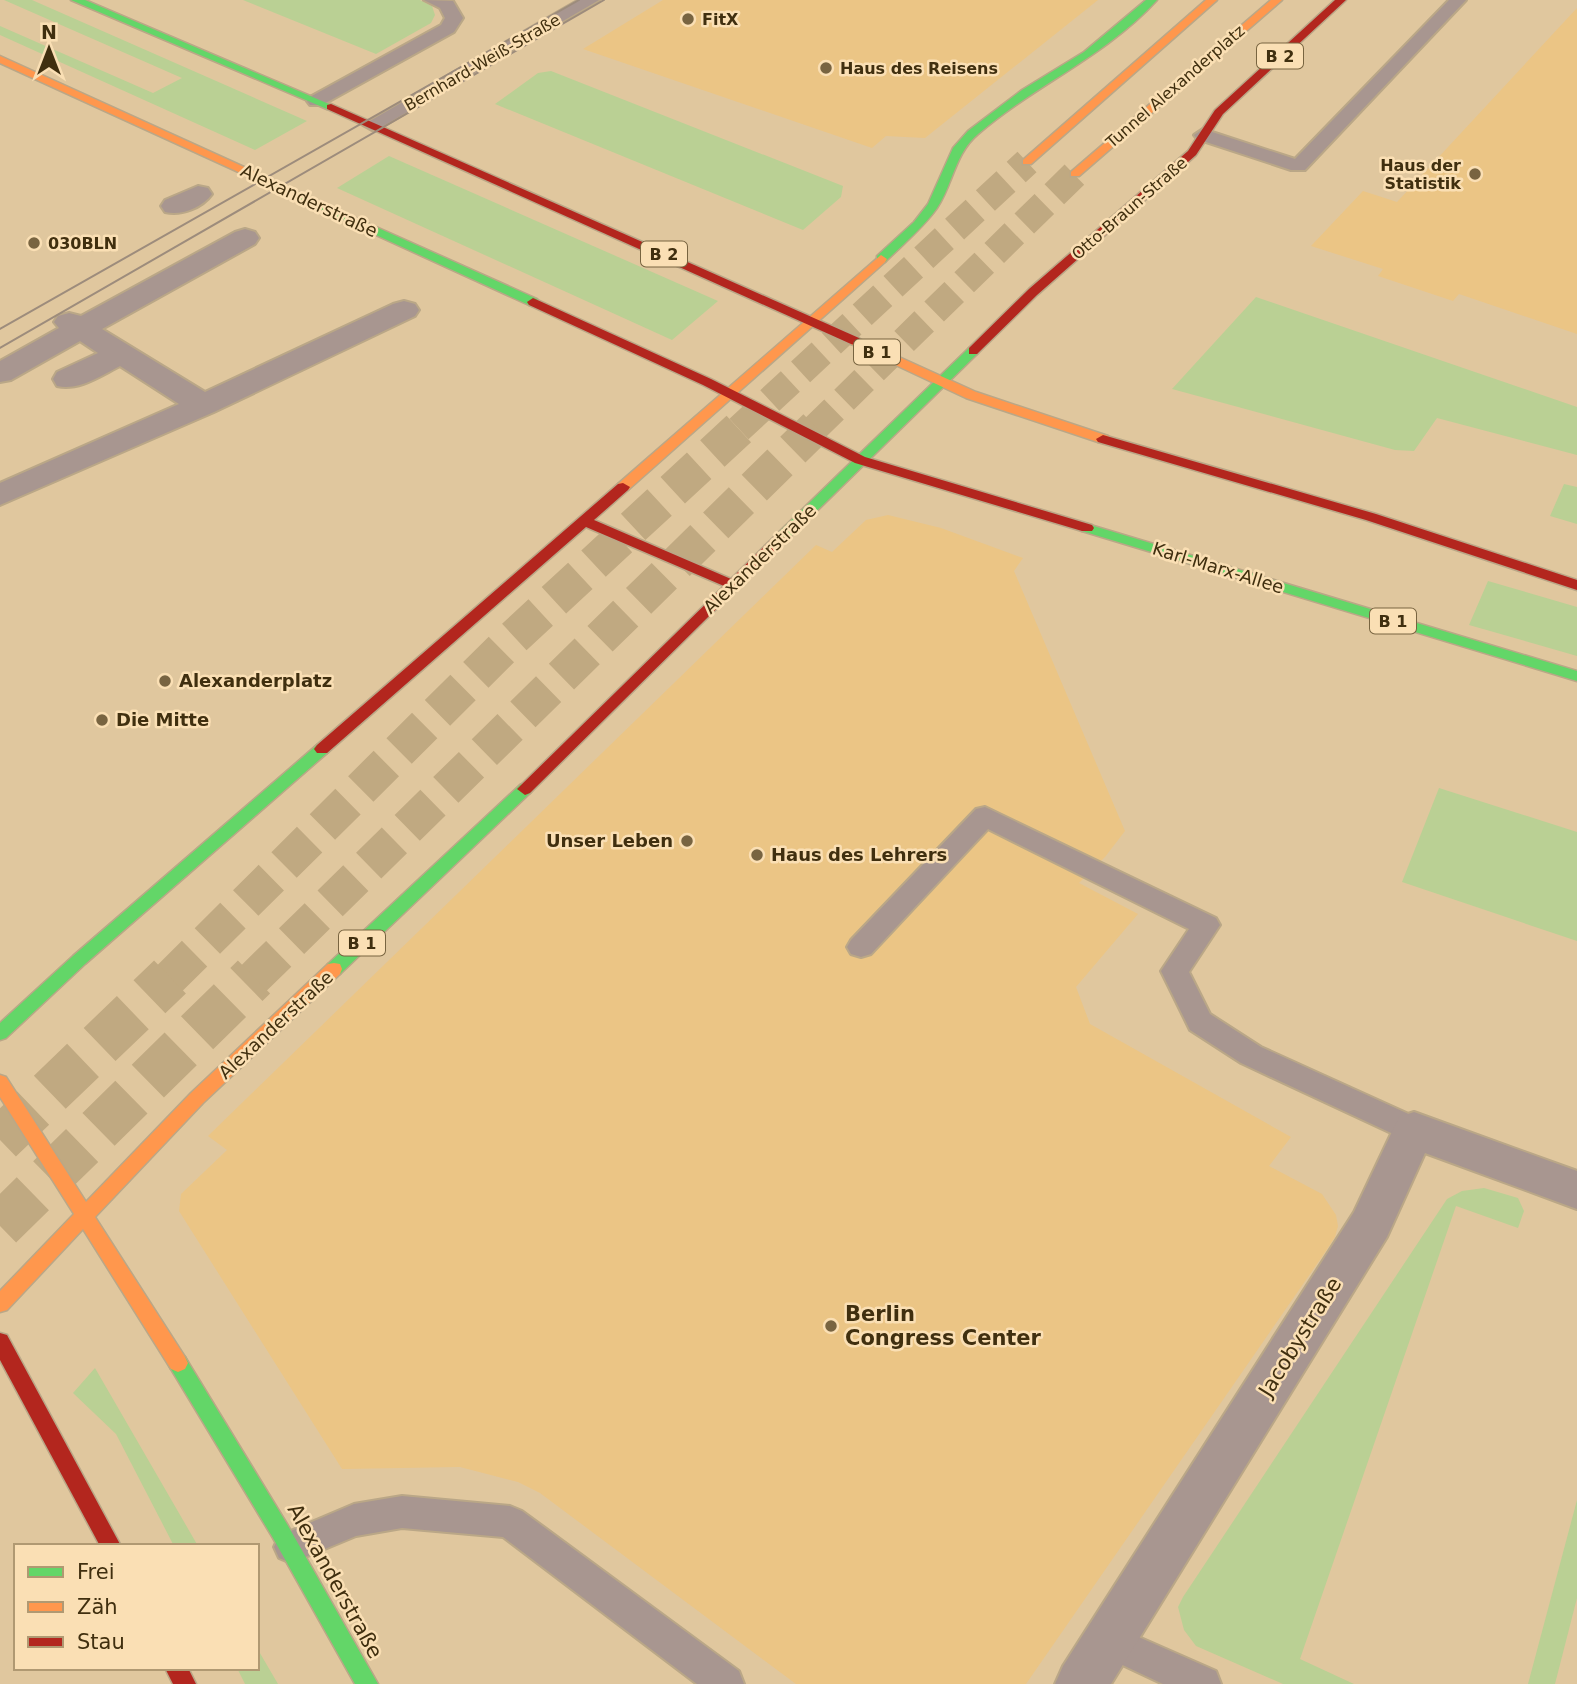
<svg xmlns="http://www.w3.org/2000/svg" width="1577" height="1684" font-family="'DejaVu Sans',sans-serif">
<style>
.built{fill:#ebc585}
.green{fill:#bad094}
.lines{fill:none;stroke-linecap:round;stroke-linejoin:round}
.primary-tunnel-far2{stroke:#c0a981;stroke-width:28;stroke-dasharray:28 14;stroke-linecap:butt}
.primary-tunnel-far1{stroke:#c0a981;stroke-width:36;stroke-dasharray:36 18;stroke-linecap:butt}
.primary-tunnel{stroke:#c0a981;stroke-width:46;stroke-dasharray:46 23;stroke-linecap:butt}
.lane-casing{stroke:#baa787;stroke-width:4}
.street-casing{stroke:#baa787;stroke-width:4}
.fast-casing{stroke:#baa787;stroke-width:3}
.slow-casing{stroke:#baa787;stroke-width:3}
.jam-casing{stroke:#baa787;stroke-width:3}
.lane{fill:#a89690;fill-rule:evenodd}
.street{fill:#a89690;fill-rule:evenodd}
.fast{fill:#63d668;fill-rule:evenodd}
.slow{fill:#ff974d;fill-rule:evenodd}
.jam{fill:#b3261e;fill-rule:evenodd}
.tram{stroke:#9d8c7c;stroke-width:2}
.poi-dot{fill:#786441;stroke:#fadfb4;stroke-width:2.5}
.labels{text-anchor:middle;stroke-width:5;stroke-linejoin:round;paint-order:stroke}
.far-poi-label{font-size:16px;font-weight:bold;fill:#402f0f;stroke:#fadfb4;text-anchor:start}
.shield{fill:#fadfb4;stroke:#786440;stroke-width:2}
.shield-label{font-size:16px;font-weight:bold;fill:#402f0f}
.far-street-label{font-size:16px;fill:#402f0f;stroke:#fadfb4}
.street-label{font-size:18px;fill:#402f0f;stroke:#fadfb4}
.poi-label{font-size:18px;font-weight:bold;fill:#402f0f;stroke:#fadfb4;text-anchor:start}
.near-poi-label{font-size:21px;font-weight:bold;fill:#402f0f;stroke:#fadfb4;text-anchor:start}
.near-street-label{font-size:21px;fill:#402f0f;stroke:#fadfb4}
</style>
<rect width="100%" height="100%" fill="#e0c79e"/>
<g class="built">
<path d="M 663,0 L 1098,0 L 925,138 L 886,136 L 872,148 L 583,49 Z"/>
<path d="M 1577,8 L 1577,334 L 1459,294 L 1453,301 L 1378,276 L 1383,269 L 1311,246 L 1363,191 L 1397,202 Z"/>
<path d="M 888,515 L 941,528 L 1023,558 L 1014,571 L 1125,831 L 1105,857 L 1079,883 L 1138,914 L 1076,987 L 1090,1024 L 1291,1137 L 1269,1166 L 1322,1194 L 1336,1215 L 1338,1226 L 1335,1237 L 1326,1251 L 1026,1684 L 796,1684 L 540,1493 L 518,1482 L 460,1467 L 342,1469 L 179,1211 L 181,1194 L 227,1150 L 208,1136 L 816,545 L 832,552 L 866,520 Z"/>
</g>
<g class="green">
<path d="M 4,0 L 32,0 L 307,121 L 255,150 L 0,35 L 0,26 L 153,93 L 182,78 Z"/>
<path d="M 243,0 L 420,0 L 432,6 L 435,15 L 431,23 L 376,54 Z"/>
<path d="M 551,71 L 843,186 L 841,197 L 803,230 L 495,104 L 538,73 Z"/>
<path d="M 389,156 L 718,301 L 672,340 L 337,188 Z"/>
<path d="M 1256,297 L 1577,407 L 1577,455 L 1437,418 L 1414,451 L 1395,450 L 1172,389 Z"/>
<path d="M 1564,484 L 1577,487 L 1577,524 L 1550,516 Z"/>
<path d="M 1488,581 L 1577,607 L 1577,656 L 1469,625 Z"/>
<path d="M 1439,788 L 1577,832 L 1577,941 L 1402,882 Z"/>
<path d="M 1484,1188 L 1518,1198 L 1524,1211 L 1518,1228 L 1456,1206 L 1300,1659 L 1354,1684 L 1283,1684 L 1196,1646 L 1184,1630 L 1178,1607 L 1183,1597 L 1447,1199 L 1462,1191 Z"/>
<path d="M 95,1368 L 198,1546 L 174,1546 L 116,1434 L 73,1393 Z"/>
<path d="M 1577,1500 L 1577,1598 L 1555,1684 L 1528,1684 Z"/>
<path d="M 257,1648 L 278,1684 L 245,1684 L 237,1668 L 257,1668 Z"/>
</g>
<g class="lines">
<g class="primary-tunnel-far2">
<path d="M 739,429 L 1027,162"/>
<path d="M 814,429 L 1075,174"/>
</g>
<g class="primary-tunnel-far1">
<path d="M 169,979 L 510,641 L 741,427"/>
<path d="M 253,979 L 816,427"/>
</g>
<g class="primary-tunnel">
<path d="M 0,1140 L 170,977"/>
<path d="M 0,1226 L 254,977"/>
</g>
<g class="lane-casing">
<g id="lane">
<path d="M 424,0 L 453,1 L 463,18 L 454,32 L 322,105 L 310,105 L 307,101 L 310,97 L 441,25 L 445,18 L 440,8 Z"/>
<path d="M 579,0 L 599,0 L 378,129 L 372,130 L 363,125 Z"/>
<path d="M 1449,0 L 1466,0 L 1305,170 L 1291,170 L 1197,139 L 1194,135 L 1203,129 L 1295,159 Z"/>
<path d="M 985,807 L 1216,918 L 1220,925 L 1189,972 L 1210,1014 L 1261,1047 L 1424,1121 L 1429,1130 L 1424,1139 L 1414,1142 L 1404,1139 L 1241,1063 L 1190,1030 L 1161,971 L 1189,929 L 988,829 L 871,954 L 861,957 L 851,954 L 847,947 L 851,940 L 976,809 Z"/>
<path d="M 402,1496 L 510,1506 L 522,1511 L 739,1671 L 744,1684 L 697,1684 L 503,1537 L 402,1528 L 356,1536 L 291,1563 L 279,1558 L 274,1547 L 279,1536 L 354,1504 Z"/>
<path d="M 1109,1624 L 1216,1671 L 1221,1684 L 1163,1684 L 1097,1653 L 1091,1641 L 1097,1629 Z"/>
</g>
</g>
<g class="street-casing">
<g id="street">
<path d="M 198,186 L 208,188 L 212,194 C 202,208 181,216 165,212 L 161,206 L 165,200 Z"/>
<path d="M 245,229 L 255,232 L 259,238 L 255,244 L 102,329 L 205,392 L 393,304 L 404,301 L 415,304 L 419,310 L 415,316 L 214,412 L 0,505 L 0,483 L 179,404 L 120,366 C 100,376 79,391 57,386 L 53,379 L 57,372 L 98,353 L 80,341 L 11,380 L 0,382 L 0,361 L 59,328 L 54,322 L 58,316 L 69,313 L 81,316 L 235,232 Z"/>
<path d="M 1414,1112 L 1577,1171 L 1577,1209 L 1425,1153 L 1387,1237 L 1111,1684 L 1055,1684 L 1063,1666 L 1354,1212 L 1399,1117 Z"/>
</g>
</g>
<g class="fast-casing">
<g id="fast">
<path d="M 71,0 L 85,0 L 336,107 L 327,109 Z"/>
<path d="M 1146,0 L 1157,0 C 1106,56 1035,85 978,134 C 955,153 953,184 937,208 C 923,228 903,244 885,262 L 877,262 L 877,256 L 914,222 L 928,204 L 953,148 L 968,131 L 1022,90 L 1084,52 Z"/>
<path d="M 262,176 L 537,299 L 539,302 L 533,306 L 529,305 L 258,181 L 258,177 Z"/>
<path d="M 973,347 L 979,351 L 977,354 L 785,542 L 775,542 L 773,539 L 775,536 L 969,348 Z"/>
<path d="M 1087,524 L 1577,671 L 1577,681 L 1082,531 L 1080,528 L 1082,525 Z"/>
<path d="M 322,744 L 327,745 L 330,749 L 327,753 L 85,964 L 6,1038 L 0,1040 L 0,1023 L 73,956 L 317,745 Z"/>
<path d="M 525,783 L 533,789 L 530,793 L 340,974 L 328,974 L 326,969 L 328,964 L 520,785 Z"/>
<path d="M 178,1354 L 185,1357 L 287,1524 L 378,1684 L 355,1684 L 273,1538 L 171,1369 L 168,1363 L 171,1357 Z"/>
</g>
</g>
<g class="slow-casing">
<g id="slow">
<path d="M 1206,0 L 1217,0 L 1031,164 L 1023,164 L 1023,160 Z"/>
<path d="M 1271,0 L 1282,0 L 1079,176 L 1071,176 L 1071,172 Z"/>
<path d="M 0,56 L 266,177 L 268,179 L 258,181 L 0,63 Z"/>
<path d="M 881,255 L 887,259 L 885,262 L 628,490 L 618,490 L 618,484 Z"/>
<path d="M 855,337 L 976,392 L 1108,436 L 1110,439 L 1108,442 L 1098,442 L 966,398 L 851,344 L 849,341 Z"/>
<path d="M 334,963 L 340,964 L 342,969 L 340,974 L 203,1103 L 95,1217 L 185,1357 L 188,1363 L 185,1369 L 178,1372 L 171,1369 L 83,1229 L 7,1310 L 0,1312 L 0,1291 L 74,1214 L 0,1097 L 0,1075 L 6,1077 L 86,1202 L 191,1093 L 328,964 Z"/>
</g>
</g>
<g class="jam-casing">
<g id="jam">
<path d="M 1335,0 L 1346,0 L 1223,114 L 1196,155 L 1037,295 L 977,354 L 969,354 L 969,348 L 1029,289 L 1188,151 L 1215,110 Z"/>
<path d="M 331,104 L 859,338 L 861,341 L 855,345 L 851,344 L 327,109 L 327,105 Z"/>
<path d="M 533,298 L 711,379 L 865,457 L 1092,525 L 1094,528 L 1092,531 L 1082,531 L 855,463 L 703,385 L 529,305 L 527,302 Z"/>
<path d="M 1103,435 L 1376,514 L 1577,580 L 1577,590 L 1366,520 L 1098,442 L 1096,439 Z"/>
<path d="M 623,483 L 630,487 L 628,490 L 594,520 L 731,579 L 775,536 L 780,535 L 787,539 L 530,793 L 525,795 L 517,789 L 724,586 L 586,527 L 327,753 L 317,753 L 314,749 L 317,745 L 618,484 Z"/>
<path d="M 0,1333 L 7,1335 L 121,1546 L 100,1546 L 0,1360 Z"/>
<path d="M 165,1668 L 188,1668 L 196,1684 L 173,1684 Z"/>
</g>
</g>
<use href="#lane" class="lane"/>
<use href="#street" class="street"/>
<use href="#fast" class="fast"/>
<use href="#slow" class="slow"/>
<use href="#jam" class="jam"/>
<g class="tram">
<path d="M 0,329 L 579,0"/>
<path d="M 0,348 L 604,0"/>
</g>
</g>
<g class="poi-dot">
<circle cx="688" cy="19" r="7"/>
<circle cx="826" cy="68" r="7"/>
<circle cx="1475" cy="174" r="7"/>
<circle cx="34" cy="243" r="7"/>
<circle cx="165" cy="681" r="7"/>
<circle cx="102" cy="720" r="7"/>
<circle cx="687" cy="841" r="7"/>
<circle cx="757" cy="855" r="7"/>
<circle cx="831" cy="1326" r="7"/>
</g>
<g class="labels">
<g class="far-poi-label">
<text x="702" y="25">FitX</text>
<text x="840" y="74">Haus des Reisens</text>
<text x="1461" y="171" text-anchor="end">Haus der<tspan x="1461" dy="18">Statistik</tspan></text>
<text x="48" y="249">030BLN</text>
</g>
<g class="shield">
<rect x="1257" y="43.5" width="46" height="25" rx="5"/>
<rect x="641" y="241.5" width="46" height="25" rx="5"/>
<rect x="854" y="339.5" width="46" height="25" rx="5"/>
<rect x="1370" y="608.5" width="46" height="25" rx="5"/>
<rect x="339" y="930.5" width="46" height="25" rx="5"/>
</g>
<g class="shield-label">
<text x="1280" y="62">B 2</text>
<text x="664" y="260">B 2</text>
<text x="877" y="358">B 1</text>
<text x="1393" y="627">B 1</text>
<text x="362" y="949">B 1</text>
</g>
<g class="far-street-label">
<text transform="translate(482 62) rotate(-30)" y="6">Bernhard-Weiß-Straße</text>
<text transform="translate(1175 86) rotate(-41)" y="6">Tunnel Alexanderplatz</text>
<text transform="translate(1129 208) rotate(-41)" y="6">Otto-Braun-Straße</text>
</g>
<g class="street-label">
<text transform="translate(309 201) rotate(25)" y="6">Alexanderstraße</text>
<text transform="translate(760 559) rotate(-44)" y="6">Alexanderstraße</text>
<text transform="translate(1218 568) rotate(17)" y="6">Karl-Marx-Allee</text>
<text transform="translate(276 1025) rotate(-43)" y="6">Alexanderstraße</text>
</g>
<g class="poi-label">
<text x="179" y="687">Alexanderplatz</text>
<text x="116" y="726">Die Mitte</text>
<text x="673" y="847" text-anchor="end">Unser Leben</text>
<text x="771" y="861">Haus des Lehrers</text>
</g>
<g class="near-poi-label">
<text x="845" y="1321">Berlin<tspan x="845" dy="24">Congress Center</tspan></text>
</g>
<g class="near-street-label">
<text transform="translate(1300 1337) rotate(-58)" y="7">Jacobystraße</text>
<text transform="translate(335 1581) rotate(61)" y="7">Alexanderstraße</text>
</g>
</g>
<rect x="14" y="1544" width="245" height="126" fill="#fadfb4" stroke="#b09972" stroke-width="2"/>
<rect x="28" y="1567" width="35" height="10" fill="#63d668" stroke="#b09972" stroke-width="2"/>
<text x="77" y="1579" font-size="21" fill="#402f0f">Frei</text>
<rect x="28" y="1602" width="35" height="10" fill="#ff974d" stroke="#b09972" stroke-width="2"/>
<text x="77" y="1614" font-size="21" fill="#402f0f">Zäh</text>
<rect x="28" y="1637" width="35" height="10" fill="#b3261e" stroke="#b09972" stroke-width="2"/>
<text x="77" y="1649" font-size="21" fill="#402f0f">Stau</text>
<g transform="translate(49 49)" stroke="#fadfb4" stroke-width="5" paint-order="stroke">
<path d="M0-5L12 26L0 18L-12 26Z" fill="#402f0f"/>
<text y="-10" font-size="19" font-weight="bold" text-anchor="middle" fill="#402f0f">N</text>
</g>
</svg>
